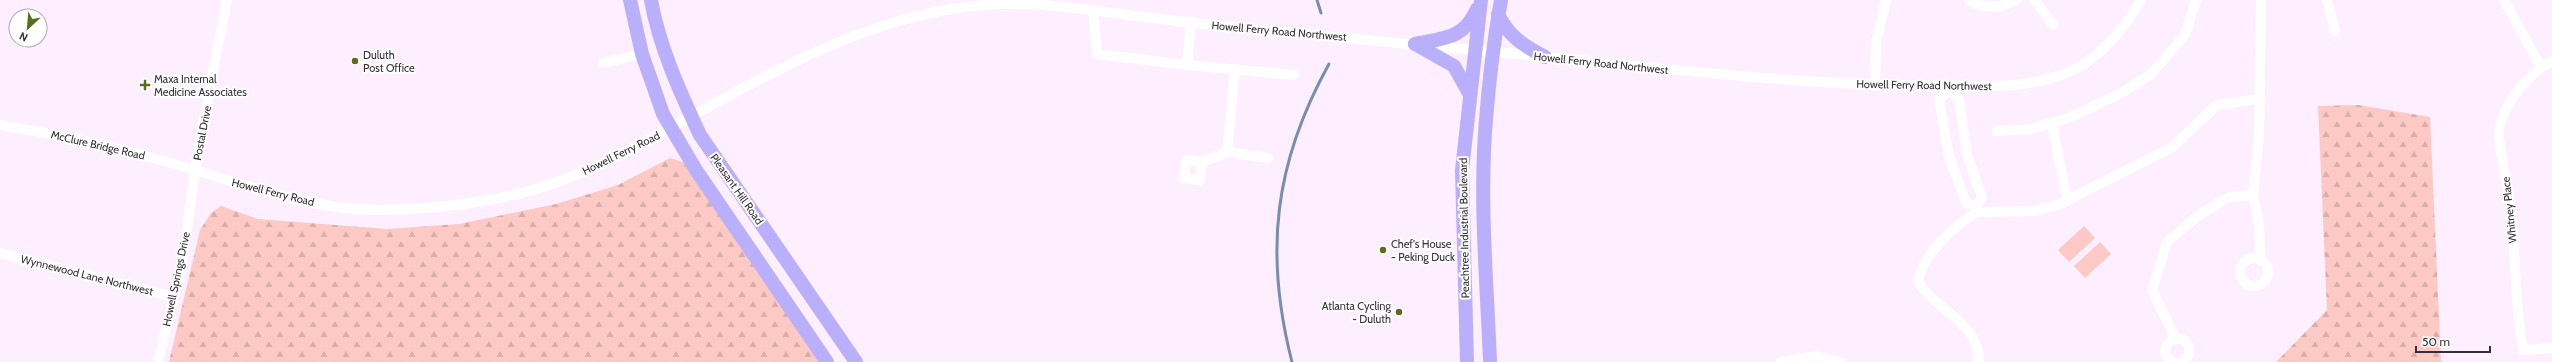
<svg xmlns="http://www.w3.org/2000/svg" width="2552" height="362" font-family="Cabin,sans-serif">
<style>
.forest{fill:url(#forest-firs)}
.park{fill:#fdc9c4}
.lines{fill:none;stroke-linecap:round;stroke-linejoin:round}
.stream{stroke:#798daf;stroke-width:3}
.minor{stroke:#fff;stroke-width:10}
.highway{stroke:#b9affb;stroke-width:14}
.poi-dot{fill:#5a6d1b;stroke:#fff;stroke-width:1.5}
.labels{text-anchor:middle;stroke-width:4;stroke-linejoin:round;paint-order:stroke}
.street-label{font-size:11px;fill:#352e36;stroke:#fff}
.poi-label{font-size:11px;fill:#352e36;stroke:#fff;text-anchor:start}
</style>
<defs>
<pattern id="forest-firs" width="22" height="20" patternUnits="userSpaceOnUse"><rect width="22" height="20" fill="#fdc9c4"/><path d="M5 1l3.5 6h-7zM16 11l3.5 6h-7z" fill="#d9ada9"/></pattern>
</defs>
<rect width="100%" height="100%" fill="#fdefff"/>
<g class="forest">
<path d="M 2358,105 L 2430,117 L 2441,362 L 2276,362 L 2327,310 L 2318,106 Z"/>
<path d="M 670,158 L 683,162 L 820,362 L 169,362 L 200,230 L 211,213 L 221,206 L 258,219 L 387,229 L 459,224 L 556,204 L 618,185 Z"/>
</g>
<g class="park">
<path d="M 2084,226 L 2095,238 L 2069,262 L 2058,250 Z"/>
<path d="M 2100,242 L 2111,254 L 2085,278 L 2074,266 Z"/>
</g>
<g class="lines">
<g class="stream">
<path d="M 1317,0 L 1321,13"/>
<path d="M 1292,362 C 1264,253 1274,163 1329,64"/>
</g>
<g class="minor">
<path d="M 1969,0 C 1983,10 2001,8 2016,0"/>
<path d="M 2035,0 L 2053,25"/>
<path d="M 2327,0 L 2335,31"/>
<path d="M 2504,0 L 2541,67"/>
<path d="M 1093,11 L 1097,54 L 1187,65"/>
<path d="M 1191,22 L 1187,65 L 1294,75"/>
<path d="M 2552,61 C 2528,74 2505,101 2499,129 C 2497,141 2508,186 2510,201 C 2516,251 2514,301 2523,350 L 2552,348"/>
<path d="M 603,63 L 642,54"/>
<path d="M 1235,69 L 1227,152 L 1268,158"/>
<path d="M 1949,85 L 1949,90 L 1959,99 L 1967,154 L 1982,198 L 1976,206"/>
<path d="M 1875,86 L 1876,42 L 1886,0"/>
<path d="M 1949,90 L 1939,99 L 1949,156 L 1966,203 L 1976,206"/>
<path d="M 2052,123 L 2067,201"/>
<path d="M 0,125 C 56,134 110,146 164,161 C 222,177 278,198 337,207 C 386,214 456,207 504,197 C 579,182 643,143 708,107 C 799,57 896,7 1002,4 C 1046,3 1091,10 1136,16 C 1280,34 1426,45 1570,59 C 1694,71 1815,87 1939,85 C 1983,85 2018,90 2061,75 C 2095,64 2123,31 2141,0"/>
<path d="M 1997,131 L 2030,129 L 2068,118 L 2120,94 L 2151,74 L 2185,35 L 2196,0"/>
<path d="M 1202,162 L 1200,180 L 1183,178 L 1187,160 L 1202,162 L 1227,152"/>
<path d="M 1976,206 L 1977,212 C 1953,227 1923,253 1918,282 C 1937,311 1979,322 1979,362"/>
<path d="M 1977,212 L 2035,211 L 2060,204 L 2171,148 L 2217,105 L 2259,99"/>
<path d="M 0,253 L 173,297"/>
<circle cx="2254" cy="272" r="14"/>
<path d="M 2260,260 L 2259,224 L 2253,195 L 2259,137 L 2261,0"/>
<path d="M 2176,339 L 2152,290 L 2167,242 L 2199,215 L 2229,197 L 2253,195"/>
<path d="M 158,362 L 183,258 L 197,155 L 227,0"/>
<path d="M 1780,362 L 1816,356 L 1841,362"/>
<path d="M 2173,362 L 2166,356 C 2163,344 2172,336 2184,340 L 2189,347 L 2189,355 L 2182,362"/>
</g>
<g class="highway">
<path d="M 630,0 L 642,54 L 663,114 L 696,170 L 827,362"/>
<path d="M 651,0 C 659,46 680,92 700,135 L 856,362"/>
<path d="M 1498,14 C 1509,37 1523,45 1545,57"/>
<path d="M 1415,44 C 1444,38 1464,39 1477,9"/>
<path d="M 1415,44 L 1454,66 L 1469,93"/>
<path d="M 1467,362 L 1462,170 L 1481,0"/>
<path d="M 1490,362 C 1487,283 1479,199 1486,120 C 1489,80 1494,40 1501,0"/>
</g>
</g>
<g class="poi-dot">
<circle cx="355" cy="61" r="4"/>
<path d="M143 79h4v4h4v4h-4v4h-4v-4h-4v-4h4z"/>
<circle cx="1383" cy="250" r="4"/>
<circle cx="1399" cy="312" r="4"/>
</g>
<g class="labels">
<g class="street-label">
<text transform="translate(1279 31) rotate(5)" y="4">Howell Ferry Road Northwest</text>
<text transform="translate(1601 63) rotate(6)" y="4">Howell Ferry Road Northwest</text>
<text transform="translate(1924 85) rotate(1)" y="4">Howell Ferry Road Northwest</text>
<text transform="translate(202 133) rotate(-79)" y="4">Postal Drive</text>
<text transform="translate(98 145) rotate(13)" y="4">McClure Bridge Road</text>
<text transform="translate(621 153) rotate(-26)" y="4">Howell Ferry Road</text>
<text transform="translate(737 189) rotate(55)" y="4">Pleasant Hill Road</text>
<text transform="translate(273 192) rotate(14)" y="4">Howell Ferry Road</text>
<text transform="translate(2509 210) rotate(-96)" y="4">Whitney Place</text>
<text transform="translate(1464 228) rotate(-91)" y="4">Peachtree Industrial Boulevard</text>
<text transform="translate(87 275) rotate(14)" y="4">Wynnewood Lane Northwest</text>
<text transform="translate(176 279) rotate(-78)" y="4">Howell Springs Drive</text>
</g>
<g class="poi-label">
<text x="363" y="59">Duluth<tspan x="363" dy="13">Post Office</tspan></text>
<text x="154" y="83">Maxa Internal<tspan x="154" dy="13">Medicine Associates</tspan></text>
<text x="1391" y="248">Chef's House<tspan x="1391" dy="13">- Peking Duck</tspan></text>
<text x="1391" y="310" text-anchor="end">Atlanta Cycling<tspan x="1391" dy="13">- Duluth</tspan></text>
</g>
</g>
<g transform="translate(28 28) rotate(206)"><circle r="19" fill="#ffffff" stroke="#aeabaf"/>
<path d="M0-3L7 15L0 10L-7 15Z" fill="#5a6d1b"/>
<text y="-6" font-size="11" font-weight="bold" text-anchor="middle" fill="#352e36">N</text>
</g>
<path d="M2416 346v6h74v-6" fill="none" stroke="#352e36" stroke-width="2"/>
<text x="2422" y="346" font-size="12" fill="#352e36" stroke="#ffffff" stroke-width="3" paint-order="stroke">50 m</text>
</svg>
